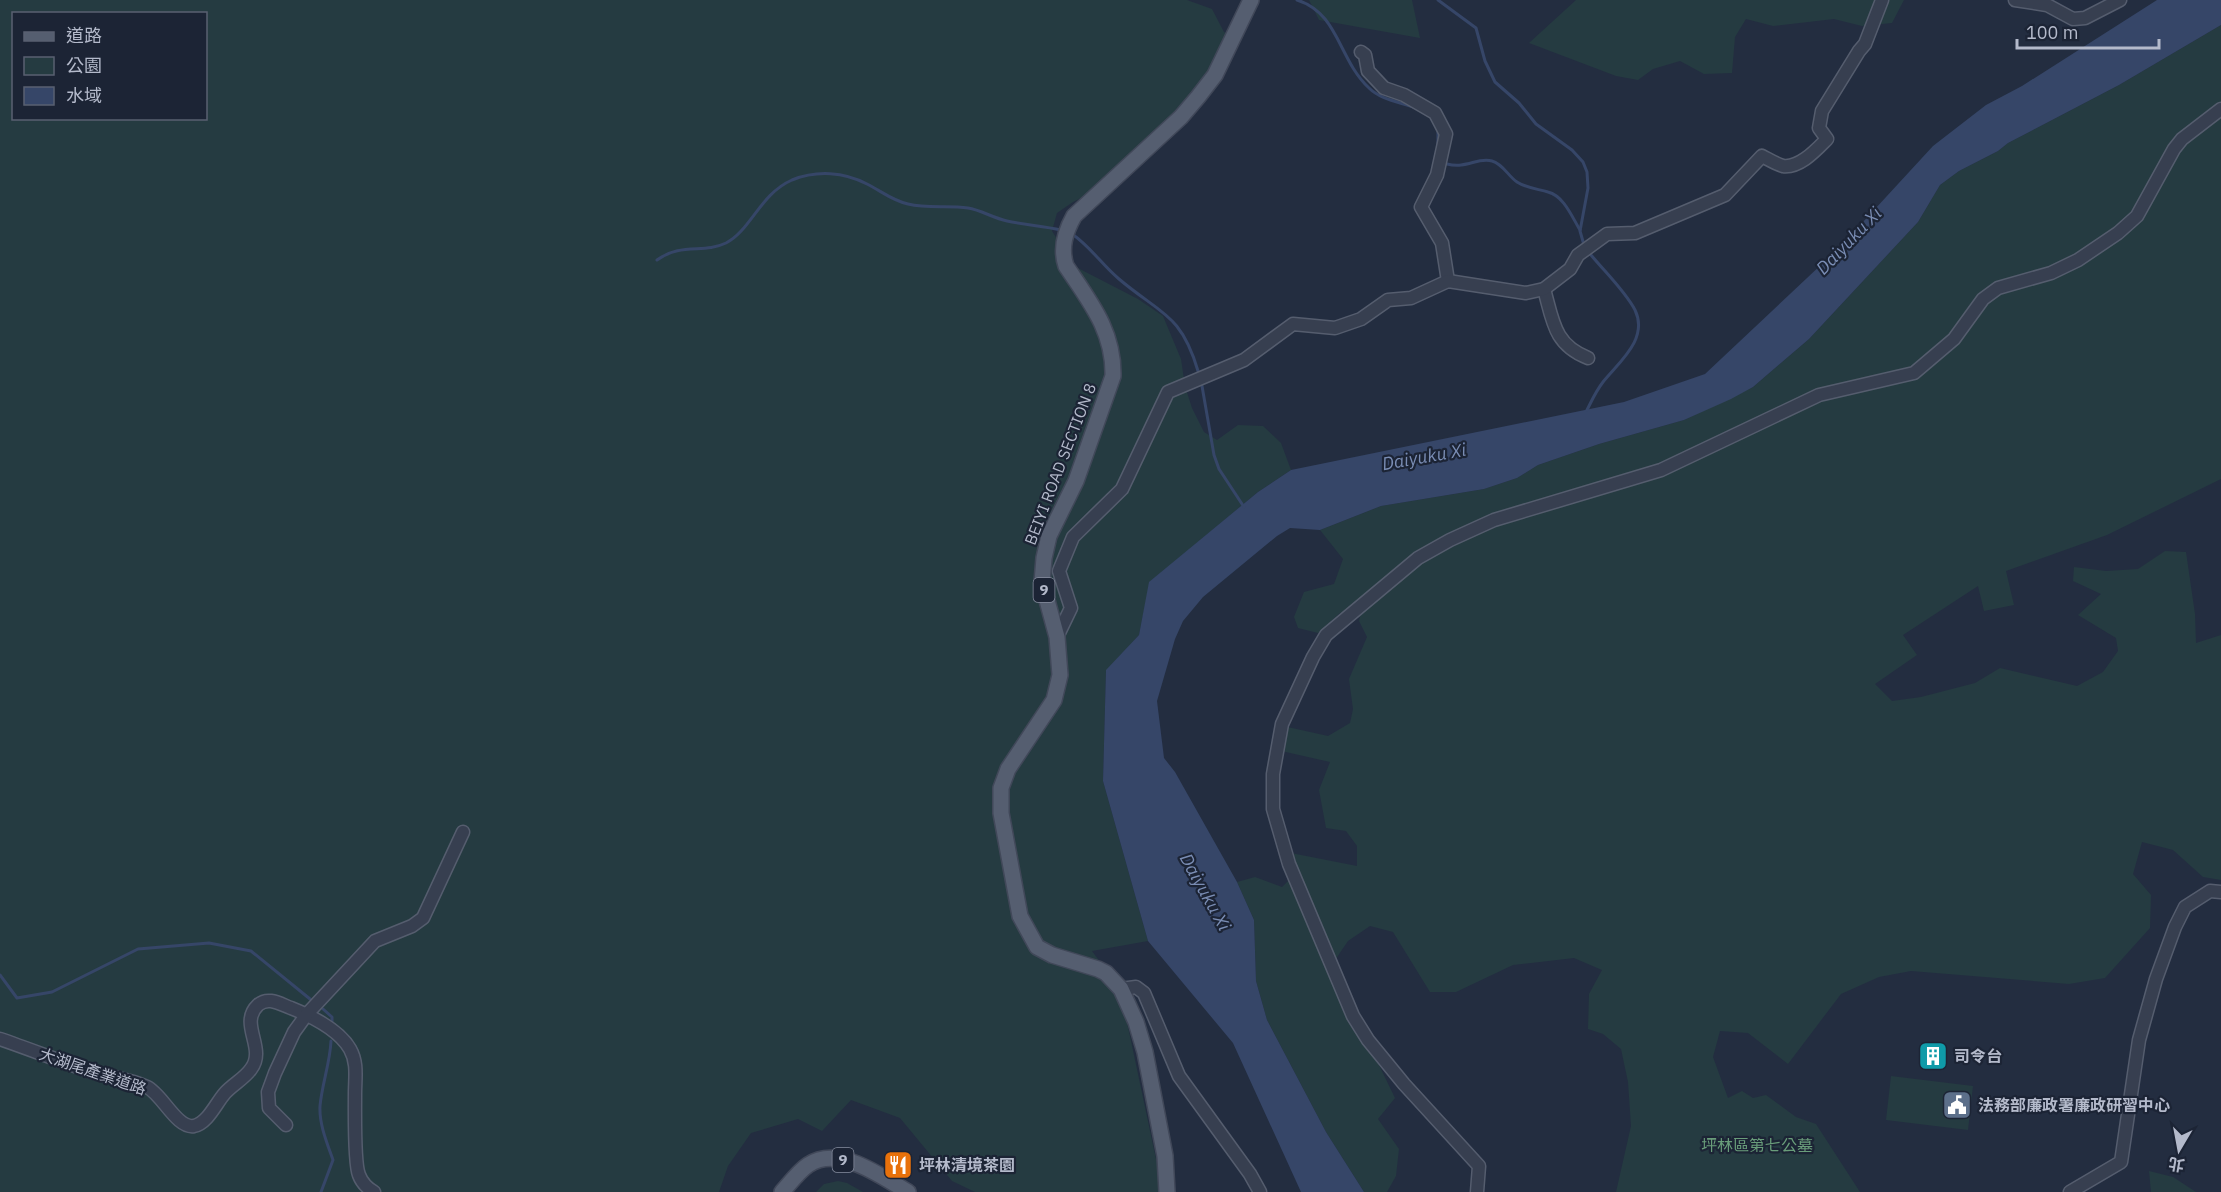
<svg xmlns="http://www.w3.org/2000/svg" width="2221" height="1192" font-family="'IBM Plex Sans','Noto Sans TC',sans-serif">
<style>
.green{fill:#253b41;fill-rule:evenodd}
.water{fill:#364668}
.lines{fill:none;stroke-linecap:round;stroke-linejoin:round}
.stream{stroke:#364668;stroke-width:3}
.minor-casing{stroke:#555d6e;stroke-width:15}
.major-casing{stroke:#414859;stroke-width:18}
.minor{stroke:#373f50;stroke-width:12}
.major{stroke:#555e70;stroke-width:15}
.labels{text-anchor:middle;stroke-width:4.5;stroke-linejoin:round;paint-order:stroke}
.shield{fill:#1c2435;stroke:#868d9e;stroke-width:1.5}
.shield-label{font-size:15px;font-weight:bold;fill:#b4bacb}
.street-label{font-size:16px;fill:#b4bacb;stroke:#1c2435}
.poi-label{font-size:16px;font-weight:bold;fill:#b4bacb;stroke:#1c2435;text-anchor:start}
.park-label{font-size:16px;fill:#699d7a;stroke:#1c2435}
.water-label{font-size:18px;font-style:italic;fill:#7a8db4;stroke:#1c2435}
</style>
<rect width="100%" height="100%" fill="#232d40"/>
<g class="green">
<path d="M 0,0 L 1187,0 L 1212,9 L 1224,32 L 1240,42 L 1233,57 L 1176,109 L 1169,137 L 1106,185 L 1073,202 L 1057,213 L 1052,231 L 1074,266 L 1138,299 L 1163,316 L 1181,359 L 1185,386 L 1192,408 L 1204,432 L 1217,440 L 1238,425 L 1263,426 L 1281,443 L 1291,470 L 1258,492 L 1150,582 L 1139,635 L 1106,671 L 1103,781 L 1148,941 L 1092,951 L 1120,989 L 1163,1192 L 975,1192 L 952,1181 L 900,1118 L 851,1100 L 822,1131 L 798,1119 L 751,1133 L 728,1166 L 719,1192 L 0,1192 ZM 14,14 L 206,14 L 206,118 L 14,118 Z"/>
<path d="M 1309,0 L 1412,0 L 1420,38 L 1319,20 Z"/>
<path d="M 1576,0 L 1904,0 L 1892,23 L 1862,26 L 1834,19 L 1773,26 L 1746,19 L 1735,37 L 1732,73 L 1704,74 L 1680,61 L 1653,69 L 1638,80 L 1616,76 L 1529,43 Z"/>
<path d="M 2221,25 L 2221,479 L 2107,535 L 2006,571 L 2014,605 L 1984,611 L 1978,586 L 1903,635 L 1917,655 L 1875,684 L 1892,701 L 1921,697 L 1975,683 L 2000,668 L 2077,686 L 2103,672 L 2118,651 L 2116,638 L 2078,615 L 2101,594 L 2073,581 L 2074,567 L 2106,571 L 2138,569 L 2165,551 L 2186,552 L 2195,614 L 2196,643 L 2221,635 L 2221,880 L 2203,877 L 2173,850 L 2142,842 L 2133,874 L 2151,895 L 2150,928 L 2105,978 L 2069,984 L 1911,971 L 1879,977 L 1841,994 L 1788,1064 L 1748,1033 L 1720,1031 L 1713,1057 L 1728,1098 L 1742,1091 L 1753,1098 L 1766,1095 L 1796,1117 L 1816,1124 L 1860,1192 L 1616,1192 L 1631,1126 L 1628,1082 L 1621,1049 L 1603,1034 L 1588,1029 L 1589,994 L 1602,970 L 1574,958 L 1540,962 L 1513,965 L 1456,992 L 1430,992 L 1393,932 L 1370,926 L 1348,941 L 1331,966 L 1395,1098 L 1378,1119 L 1399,1149 L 1396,1176 L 1387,1192 L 1364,1192 L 1326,1132 L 1267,1020 L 1256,981 L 1254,920 L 1237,882 L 1255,877 L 1282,887 L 1294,875 L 1291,853 L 1357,866 L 1357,846 L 1346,831 L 1326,828 L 1319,790 L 1330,762 L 1277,750 L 1283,726 L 1328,736 L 1350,723 L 1353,709 L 1349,679 L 1367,637 L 1359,621 L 1362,608 L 1340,613 L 1318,633 L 1298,628 L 1294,617 L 1304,592 L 1334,584 L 1343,559 L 1320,530 L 1381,506 L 1484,489 L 1517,478 L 1538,465 L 1599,444 L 1684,420 L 1753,387 L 1809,339 L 1918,222 L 1940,185 L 1959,171 L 1998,151 L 2008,143 L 2119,85 Z"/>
<path d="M 1891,1076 L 1973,1086 L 1968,1130 L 1886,1120 Z"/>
<path d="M 2149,1171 L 2173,1177 L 2196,1192 L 2151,1192 Z"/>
<path d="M 838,1181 L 847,1183 L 863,1192 L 816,1192 L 824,1184 Z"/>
</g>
<path class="water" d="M 2157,0 L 2221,0 L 2221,25 L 2119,85 L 2008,143 L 1998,151 L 1959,171 L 1940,185 L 1918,222 L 1809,339 L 1753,387 L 1731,399 L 1684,420 L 1599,444 L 1538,465 L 1517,478 L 1484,489 L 1381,506 L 1320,530 L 1290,528 L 1277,536 L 1203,597 L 1183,621 L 1175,639 L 1157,701 L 1164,758 L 1175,772 L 1237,882 L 1254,920 L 1256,981 L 1267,1020 L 1326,1132 L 1364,1192 L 1301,1192 L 1233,1043 L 1148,941 L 1103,781 L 1106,670 L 1139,635 L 1149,582 L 1258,492 L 1291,470 L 1624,402 L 1705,374 L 1840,247 L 1933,146 L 1986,105 L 2022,86 Z"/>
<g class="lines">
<g class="stream">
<path d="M 1297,0 C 1339,13 1338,59 1369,88 C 1381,100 1400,102 1416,108"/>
<path d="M 1438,0 L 1476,28 L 1485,61 L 1495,82 L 1519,103 L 1536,124 L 1572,150 L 1583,162 L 1587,172 L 1588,188 L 1580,231 L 1584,245"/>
<path d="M 1438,150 L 1438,130"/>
<path d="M 1447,164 C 1467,169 1477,157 1492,161 C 1503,164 1508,176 1517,182 C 1526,188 1538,189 1548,192 C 1564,196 1572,217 1580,230"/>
<path d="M 1072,234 C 1090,246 1102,265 1119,279 C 1160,314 1181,313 1198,371"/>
<path d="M 657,260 C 682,242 703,254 726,243 C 751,230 760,194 792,180 C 817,170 844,172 867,184 C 881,191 893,201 908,204 C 928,209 948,205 968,208 C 981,210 993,218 1007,221 C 1025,225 1043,226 1061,230"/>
<path d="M 1202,386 L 1214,455 L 1219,469 L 1244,507"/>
<path d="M 1587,410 C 1592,400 1596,391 1603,382 C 1619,362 1649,339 1635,310 C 1625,291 1605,272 1591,255"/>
<path d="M 0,975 L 17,998 L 52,992 L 138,949 L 209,943 L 251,951 L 310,999"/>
<path d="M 323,1009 L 332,1017 L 332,1022"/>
<path d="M 321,1192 L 333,1160 C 327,1143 319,1124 320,1106 C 322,1084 330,1063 331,1041"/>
</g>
<g class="minor-casing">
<g id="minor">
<path d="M 2015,0 L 2047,5 L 2073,19 L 2085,18 L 2120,0"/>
<path d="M 1361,52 L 1365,55 L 1368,71 L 1384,88 L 1404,95 L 1435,113 L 1446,134 L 1437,175 L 1421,207 L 1442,243 L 1448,281"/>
<path d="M 1544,289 C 1553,321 1554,345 1588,358"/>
<path d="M 1057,637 L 1071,608 L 1059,571 L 1073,537 L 1122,489 L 1168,392 L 1244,360 L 1293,324 L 1335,328 L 1361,319 L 1388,300 L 1411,298 L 1448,281 L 1526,293 L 1544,289 L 1570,269 L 1578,255 L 1607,234 L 1635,233 L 1725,195 L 1762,156 C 1768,159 1776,164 1783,166 C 1800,168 1816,150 1827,139 L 1819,128 L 1822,111 L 1859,51 L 1865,44 L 1882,0"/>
<path d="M 1121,989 L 1136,987 L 1144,993 L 1179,1076 L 1250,1174 L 1260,1192"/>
<path d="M 0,1039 C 29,1049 57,1060 86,1070 C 105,1077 128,1078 147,1087 C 162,1094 177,1129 194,1126 C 208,1123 216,1103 225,1093 C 233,1084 244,1079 251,1069 C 267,1048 238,1024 258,1005 C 268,996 280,1004 291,1008 C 311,1016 339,1030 350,1049 C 358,1063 355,1078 355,1094 C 355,1109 354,1163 359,1175 C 362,1183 367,1188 374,1192"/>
<path d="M 286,1125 L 269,1108 L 268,1092 L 275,1073 L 294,1032 L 307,1014 L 375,941 L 412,926 L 423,918 L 463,832"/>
<path d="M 1477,1192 L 1479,1166 L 1404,1084 L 1368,1040 L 1353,1016 L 1289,864 L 1273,809 L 1273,774 L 1282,724 L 1313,657 L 1326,635 L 1418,558 L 1450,540 L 1494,520 L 1661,470 L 1819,395 L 1914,373 L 1954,339 L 1983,299 L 1998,288 L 2051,273 L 2078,260 L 2118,233 L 2137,216 L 2174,149 L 2182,139 L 2221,109"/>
<path d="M 2070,1192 L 2121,1162 L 2139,1040 L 2156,979 L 2175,927 L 2185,907 L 2210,891 L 2221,892"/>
</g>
</g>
<g class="major-casing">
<g id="major">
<path d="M 782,1192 C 790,1183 799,1171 808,1165 C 839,1144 882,1177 908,1192"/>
<path d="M 1167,1192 L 1165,1156 L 1145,1052 L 1136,1022 L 1121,989 L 1106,973 L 1098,969 L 1052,955 L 1037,947 L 1020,916 L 1001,813 L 1001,788 L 1008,769 L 1054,700 L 1060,675 L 1057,637 L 1042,582 L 1044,558 L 1049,536 L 1076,481 L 1113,376 C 1114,331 1090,302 1066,266 C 1060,248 1065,232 1074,216 L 1181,117 L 1198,97 L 1215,75 L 1251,0"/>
</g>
</g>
<use href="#minor" class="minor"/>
<use href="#major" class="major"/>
</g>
<defs>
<g id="building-square" transform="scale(1.5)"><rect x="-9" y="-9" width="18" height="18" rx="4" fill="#0f9aa8" stroke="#1c2435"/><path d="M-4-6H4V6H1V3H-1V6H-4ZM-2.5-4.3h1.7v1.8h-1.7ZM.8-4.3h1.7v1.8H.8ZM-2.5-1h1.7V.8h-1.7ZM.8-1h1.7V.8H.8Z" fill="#fff"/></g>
<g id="civic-square" transform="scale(1.5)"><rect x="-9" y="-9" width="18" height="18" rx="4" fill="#5c6f8a" stroke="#1c2435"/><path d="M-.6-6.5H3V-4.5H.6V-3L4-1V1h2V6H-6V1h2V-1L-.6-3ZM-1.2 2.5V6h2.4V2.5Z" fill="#fff"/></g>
<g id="restaurant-square" transform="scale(1.5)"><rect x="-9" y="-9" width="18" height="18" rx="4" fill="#e8710a" stroke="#1c2435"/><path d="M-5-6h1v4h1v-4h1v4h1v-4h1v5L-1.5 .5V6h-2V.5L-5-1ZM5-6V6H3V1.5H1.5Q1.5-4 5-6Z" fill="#fff"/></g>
</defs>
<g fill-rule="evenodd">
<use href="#building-square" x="1933" y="1056"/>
<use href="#civic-square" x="1957" y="1105"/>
<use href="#restaurant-square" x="898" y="1165"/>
</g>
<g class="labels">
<g class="shield">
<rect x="1033.5" y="578" width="21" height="24" rx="4.5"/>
<rect x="832.5" y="1148" width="21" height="24" rx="4.5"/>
</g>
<g class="shield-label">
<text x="1044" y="595">9</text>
<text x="843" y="1165">9</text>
</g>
<g class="street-label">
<text transform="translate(1060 464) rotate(-69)" y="6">BEIYI ROAD SECTION 8</text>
<text transform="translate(93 1071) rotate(19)" y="6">大湖尾產業道路</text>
</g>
<g class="poi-label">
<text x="1954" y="1062">司令台</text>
<text x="1978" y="1111">法務部廉政署廉政研習中心</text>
<text x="919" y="1171">坪林清境茶園</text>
</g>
<g class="park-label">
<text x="1757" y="1151">坪林區第七公墓</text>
</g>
<g class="water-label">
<text transform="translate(1849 241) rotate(-46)" y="6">Daiyuku Xi</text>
<text transform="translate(1424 457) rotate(-10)" y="6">Daiyuku Xi</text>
<text transform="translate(1205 892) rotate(61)" y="6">Daiyuku Xi</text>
</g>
</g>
<rect x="12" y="12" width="195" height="108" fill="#1c2435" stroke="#596071" stroke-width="1.5"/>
<rect x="24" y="32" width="30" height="9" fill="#555e70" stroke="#596071" stroke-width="1.5"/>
<text x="66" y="42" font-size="18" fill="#b4bacb">道路</text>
<rect x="24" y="57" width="30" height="18" fill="#253b41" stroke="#596071" stroke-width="1.5"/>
<text x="66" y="72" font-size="18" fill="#b4bacb">公園</text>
<rect x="24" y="87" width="30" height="18" fill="#364668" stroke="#596071" stroke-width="1.5"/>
<text x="66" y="102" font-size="18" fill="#b4bacb">水域</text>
<g transform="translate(2179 1150) rotate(190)" stroke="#1c2435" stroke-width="4.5" paint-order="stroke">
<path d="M0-4.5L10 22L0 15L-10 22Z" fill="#b4bacb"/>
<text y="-9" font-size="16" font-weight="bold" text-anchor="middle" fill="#b4bacb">北</text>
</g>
<path d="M2017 39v9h142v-9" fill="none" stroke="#b4bacb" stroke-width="3"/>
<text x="2026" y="39" font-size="18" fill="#b4bacb" stroke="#1c2435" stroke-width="4.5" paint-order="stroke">100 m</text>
</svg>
